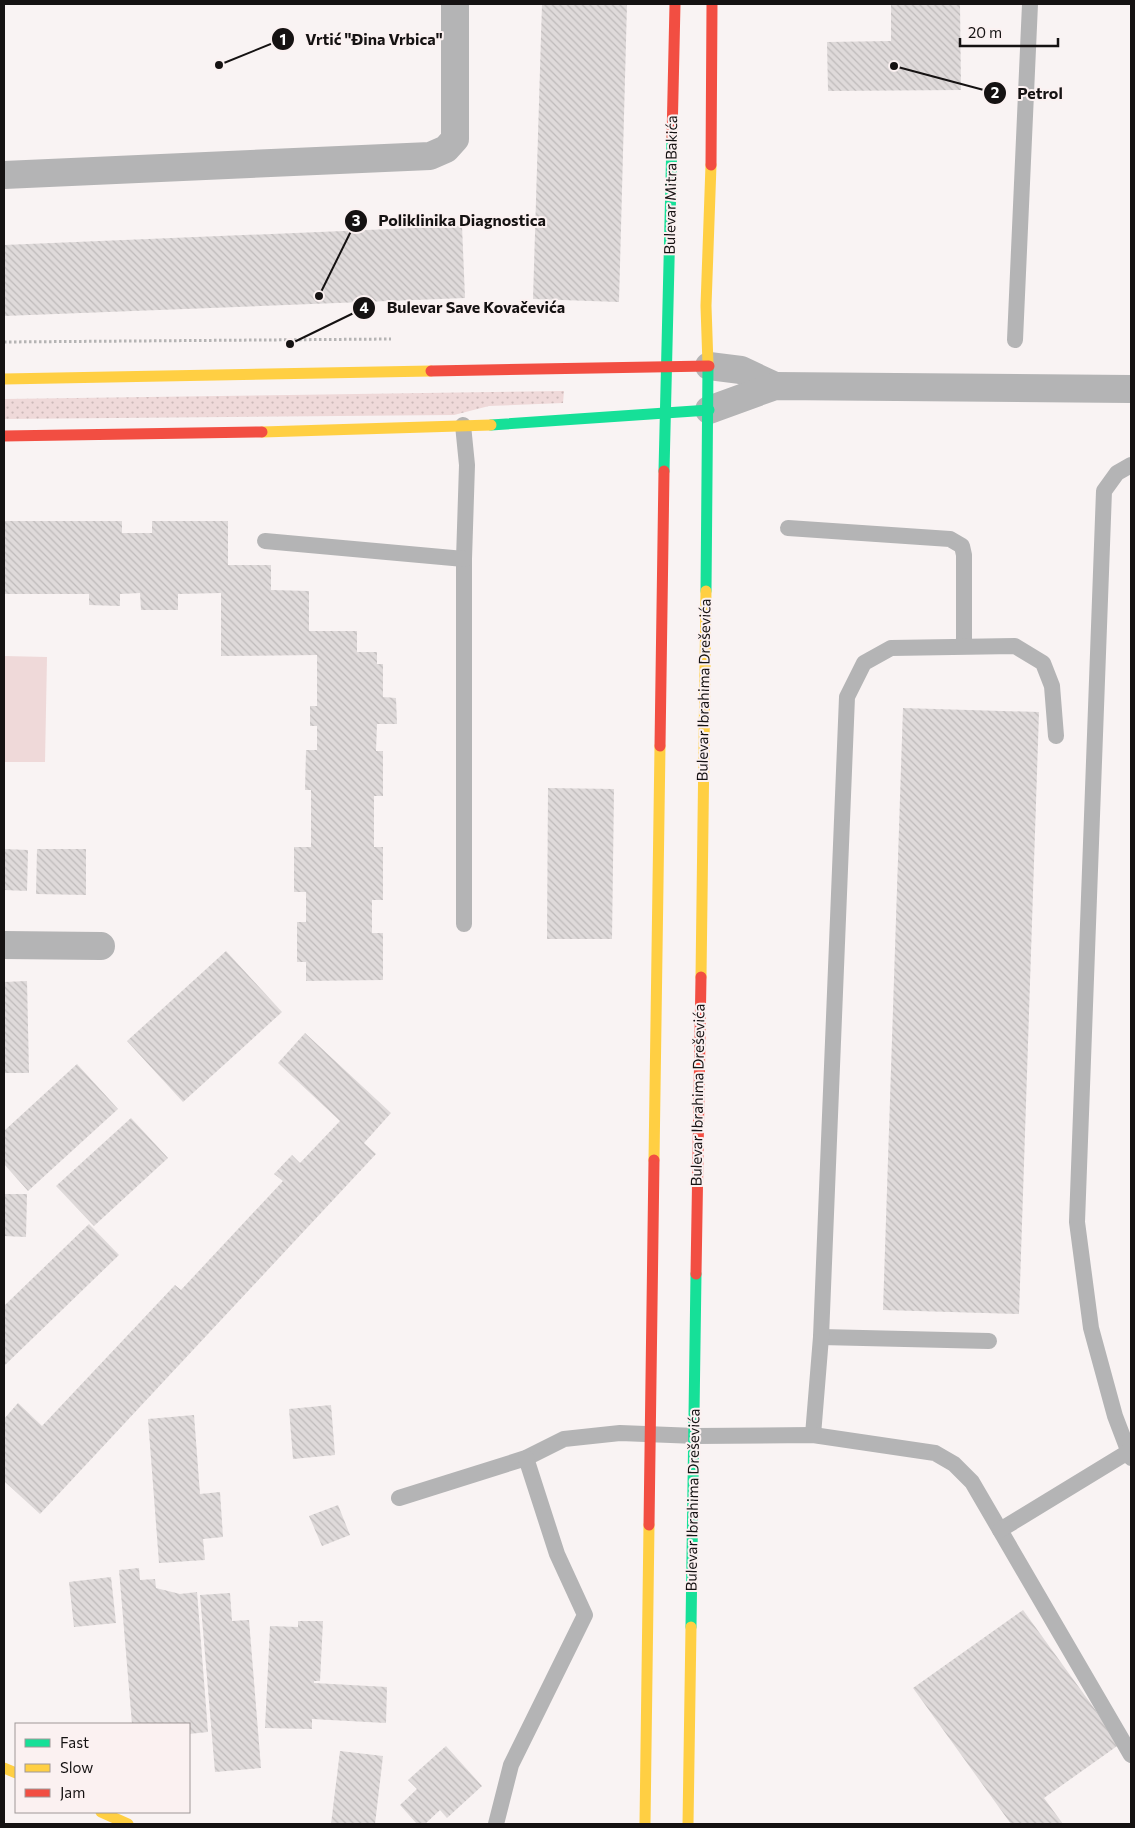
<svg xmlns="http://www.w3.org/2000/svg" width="1135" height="1828" font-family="Commissioner,sans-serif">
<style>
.grass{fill:url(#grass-dots)}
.garden{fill:#efd9d9}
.building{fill:url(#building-back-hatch)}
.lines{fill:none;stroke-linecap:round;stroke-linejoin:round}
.path{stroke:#b5b4b4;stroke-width:3;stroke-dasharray:2.5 2.5;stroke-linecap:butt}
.lane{stroke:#b4b4b5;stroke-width:16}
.street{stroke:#b4b4b5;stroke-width:28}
.fast{stroke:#16e098;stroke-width:11}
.slow{stroke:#ffcf43;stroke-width:11}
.jam{stroke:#f24e42;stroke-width:11}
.labels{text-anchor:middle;stroke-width:4;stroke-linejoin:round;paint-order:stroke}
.street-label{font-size:15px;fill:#151212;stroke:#fbf1f1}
.leader{fill:none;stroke:#151212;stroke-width:2}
.callout-dot{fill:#151212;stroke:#fbf1f1;stroke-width:2}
.mark-label{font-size:15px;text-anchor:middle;font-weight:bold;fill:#fff}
.callout-label{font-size:16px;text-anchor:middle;font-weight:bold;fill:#151212;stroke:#fbf1f1;stroke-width:4;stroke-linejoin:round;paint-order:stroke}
</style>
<defs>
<pattern id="grass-dots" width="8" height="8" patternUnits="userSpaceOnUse" patternTransform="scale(1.25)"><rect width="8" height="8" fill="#efd9d9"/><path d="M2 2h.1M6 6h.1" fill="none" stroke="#ccb9b9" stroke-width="1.8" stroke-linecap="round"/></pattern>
<pattern id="building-back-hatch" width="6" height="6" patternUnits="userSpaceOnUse" patternTransform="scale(1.25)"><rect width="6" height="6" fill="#dfdada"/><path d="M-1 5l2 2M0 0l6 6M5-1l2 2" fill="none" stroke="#bebaba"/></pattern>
</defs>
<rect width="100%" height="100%" fill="#f9f3f3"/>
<path class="grass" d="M 564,391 L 563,403 L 489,406 L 454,415 L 4,419 L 4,399 Z"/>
<path class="garden" d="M 4,656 L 47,657 L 45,762 L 4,762 Z"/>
<g class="building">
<path d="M 542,4 L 627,4 L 619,302 L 533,299 Z"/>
<path d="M 891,4 L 960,4 L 961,90 L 828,91 L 827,42 L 891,41 Z"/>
<path d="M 462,226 L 465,298 L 4,316 L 4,245 Z"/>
<path d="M 4,521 L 122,521 L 122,533 L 152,533 L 152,521 L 228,521 L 228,565 L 271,565 L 271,590 L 309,591 L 309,631 L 357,631 L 357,652 L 377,652 L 377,664 L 383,664 L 383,697 L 396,698 L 397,724 L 377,724 L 376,751 L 383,751 L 383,796 L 374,796 L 374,847 L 383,847 L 383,900 L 372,900 L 372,933 L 383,933 L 383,980 L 306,981 L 306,962 L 297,962 L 297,922 L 306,922 L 306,892 L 294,892 L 294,847 L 311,847 L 311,790 L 305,790 L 306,750 L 317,750 L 317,726 L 310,726 L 310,706 L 317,706 L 317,655 L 221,656 L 221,593 L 178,594 L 178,610 L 141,610 L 140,593 L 120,594 L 120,606 L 89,605 L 89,594 L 4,594 Z"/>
<path d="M 903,708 L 1039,712 L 1019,1314 L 883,1310 Z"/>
<path d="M 548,788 L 614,789 L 612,939 L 547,939 Z"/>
<path d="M 4,849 L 28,850 L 27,891 L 4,890 Z"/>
<path d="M 37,849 L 86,849 L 86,895 L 36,894 Z"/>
<path d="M 226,951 L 282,1012 L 183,1102 L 127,1041 Z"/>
<path d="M 27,981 L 29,1073 L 4,1073 L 4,982 Z"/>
<path d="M 305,1033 L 391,1113 L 364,1143 L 376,1154 L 40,1514 L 4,1481 L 4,1419 L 18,1403 L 42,1426 L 175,1285 L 181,1290 L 283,1181 L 274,1174 L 292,1155 L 300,1163 L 340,1121 L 278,1063 Z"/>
<path d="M 77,1064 L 118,1109 L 28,1191 L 4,1164 L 4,1131 Z"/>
<path d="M 131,1118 L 168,1158 L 94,1226 L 56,1186 Z"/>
<path d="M 4,1194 L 27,1194 L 26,1237 L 4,1236 Z"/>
<path d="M 89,1224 L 119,1255 L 4,1366 L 4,1306 Z"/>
<path d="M 331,1405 L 335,1455 L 293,1459 L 289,1409 Z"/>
<path d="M 194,1415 L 200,1494 L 220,1492 L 223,1537 L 203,1539 L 205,1560 L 159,1563 L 148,1419 Z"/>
<path d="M 338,1505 L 350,1535 L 322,1546 L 309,1516 Z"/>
<path d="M 139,1568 L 140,1580 L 155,1579 L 156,1588 L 180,1594 L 197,1592 L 208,1732 L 189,1734 L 189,1724 L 132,1724 L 119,1570 Z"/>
<path d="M 111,1577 L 116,1623 L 74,1627 L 69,1582 Z"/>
<path d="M 230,1593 L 232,1621 L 249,1620 L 261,1768 L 215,1772 L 200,1595 Z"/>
<path d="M 1023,1610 L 1120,1744 L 1044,1798 L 1063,1824 L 1011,1824 L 913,1688 Z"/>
<path d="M 298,1621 L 323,1621 L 320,1681 L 314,1681 L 314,1683 L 387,1687 L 386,1723 L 312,1719 L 312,1729 L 265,1728 L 270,1626 L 298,1627 Z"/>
<path d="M 446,1746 L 482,1786 L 447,1818 L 440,1810 L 425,1824 L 417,1824 L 400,1805 L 417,1789 L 408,1780 Z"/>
<path d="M 340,1751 L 383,1756 L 375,1824 L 331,1824 Z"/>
</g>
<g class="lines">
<path class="path" d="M 4,342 L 391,339"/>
<g class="lane">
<path d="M 1015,340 L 1030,4"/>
<path d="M 463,425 L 467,465 L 464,559 L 464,924"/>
<path d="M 1131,465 L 1117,473 L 1104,491 L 1077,1222 L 1091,1328 L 1115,1416 L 1131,1458"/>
<path d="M 788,528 L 950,539 L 962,546 L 964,555 L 964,646"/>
<path d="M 265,541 L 464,559"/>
<path d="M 821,1337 L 989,1341"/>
<path d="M 813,1435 L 821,1337 L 847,697 L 864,663 L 891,648 L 1015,646 L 1043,663 L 1052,686 L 1056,736"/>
<path d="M 399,1498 L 526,1458 L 564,1439 L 620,1433 L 696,1436 L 813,1435 L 935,1453 L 954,1464 L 972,1482 L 1131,1755"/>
<path d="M 1000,1530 L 1128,1452"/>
<path d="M 496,1824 L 511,1765 L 585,1615 L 557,1554 L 526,1458"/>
</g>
<g class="street">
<path d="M 4,175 L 430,156 L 446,149 L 455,139 L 455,4"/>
<path d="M 709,366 L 741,370 L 775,386"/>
<path d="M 709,410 L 775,386 L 1131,389"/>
<path d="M 4,945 L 101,946"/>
</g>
<g class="fast">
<path d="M 491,425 L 709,410"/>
<path d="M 664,471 L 672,138"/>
<path d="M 706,591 L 708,365"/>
<path d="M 691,1627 L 696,1274"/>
</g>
<g class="slow">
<path d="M 708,365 L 706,306 L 711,165"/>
<path d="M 4,379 L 431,371"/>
<path d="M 262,432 L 491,425"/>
<path d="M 701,977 L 706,591"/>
<path d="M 654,1160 L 660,746"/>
<path d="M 4,1768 L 16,1773"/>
<path d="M 101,1812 L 128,1824"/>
<path d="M 645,1824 L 649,1525"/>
<path d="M 688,1824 L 691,1627"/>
</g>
<g class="jam">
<path d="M 672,138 L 675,4"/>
<path d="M 711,165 L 712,4"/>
<path d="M 431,371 L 709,366"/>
<path d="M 4,436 L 262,432"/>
<path d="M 660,746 L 664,471"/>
<path d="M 696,1274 L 701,977"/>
<path d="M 649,1525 L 654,1160"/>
</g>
</g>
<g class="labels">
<g class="street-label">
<text transform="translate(671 185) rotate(-89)" y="5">Bulevar Mitra Bakića</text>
<text transform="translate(704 690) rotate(-89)" y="5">Bulevar Ibrahima Dreševića</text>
<text transform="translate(698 1095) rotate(-89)" y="5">Bulevar Ibrahima Dreševića</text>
<text transform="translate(693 1500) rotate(-89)" y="5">Bulevar Ibrahima Dreševića</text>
</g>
</g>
<path class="leader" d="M219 65L283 39M894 66L995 93M319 296L356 221M290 344L364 308"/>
<g class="callout-dot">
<circle cx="219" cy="65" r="5"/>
<circle cx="894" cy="66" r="5"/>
<circle cx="319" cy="296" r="5"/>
<circle cx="290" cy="344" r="5"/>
<circle cx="283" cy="39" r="12"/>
<circle cx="995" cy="93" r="12"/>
<circle cx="356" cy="221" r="12"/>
<circle cx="364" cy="308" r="12"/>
</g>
<g class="mark-label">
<text x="283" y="45">1</text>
<text x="995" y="98">2</text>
<text x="356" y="226">3</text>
<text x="364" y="313">4</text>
</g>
<g class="callout-label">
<text x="374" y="45">Vrtić "Đina Vrbica"</text>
<text x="1040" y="99">Petrol</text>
<text x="462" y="226">Poliklinika Diagnostica</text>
<text x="476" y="313">Bulevar Save Kovačevića</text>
</g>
<rect width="1135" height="1828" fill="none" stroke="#151212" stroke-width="10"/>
<rect x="15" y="1723" width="175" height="90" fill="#fbf1f1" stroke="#9f9898"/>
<rect x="25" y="1739" width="25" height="8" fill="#16e098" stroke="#9f9898"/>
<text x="60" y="1748" font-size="15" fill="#151212">Fast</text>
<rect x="25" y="1764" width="25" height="8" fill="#ffcf43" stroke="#9f9898"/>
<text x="60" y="1773" font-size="15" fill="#151212">Slow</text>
<rect x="25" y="1789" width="25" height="8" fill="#f24e42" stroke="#9f9898"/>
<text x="60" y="1798" font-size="15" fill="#151212">Jam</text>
<path d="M960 38v8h98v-8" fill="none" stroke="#151212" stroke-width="2.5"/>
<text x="968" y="38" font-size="15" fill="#151212" stroke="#fbf1f1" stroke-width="4" paint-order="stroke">20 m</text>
</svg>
